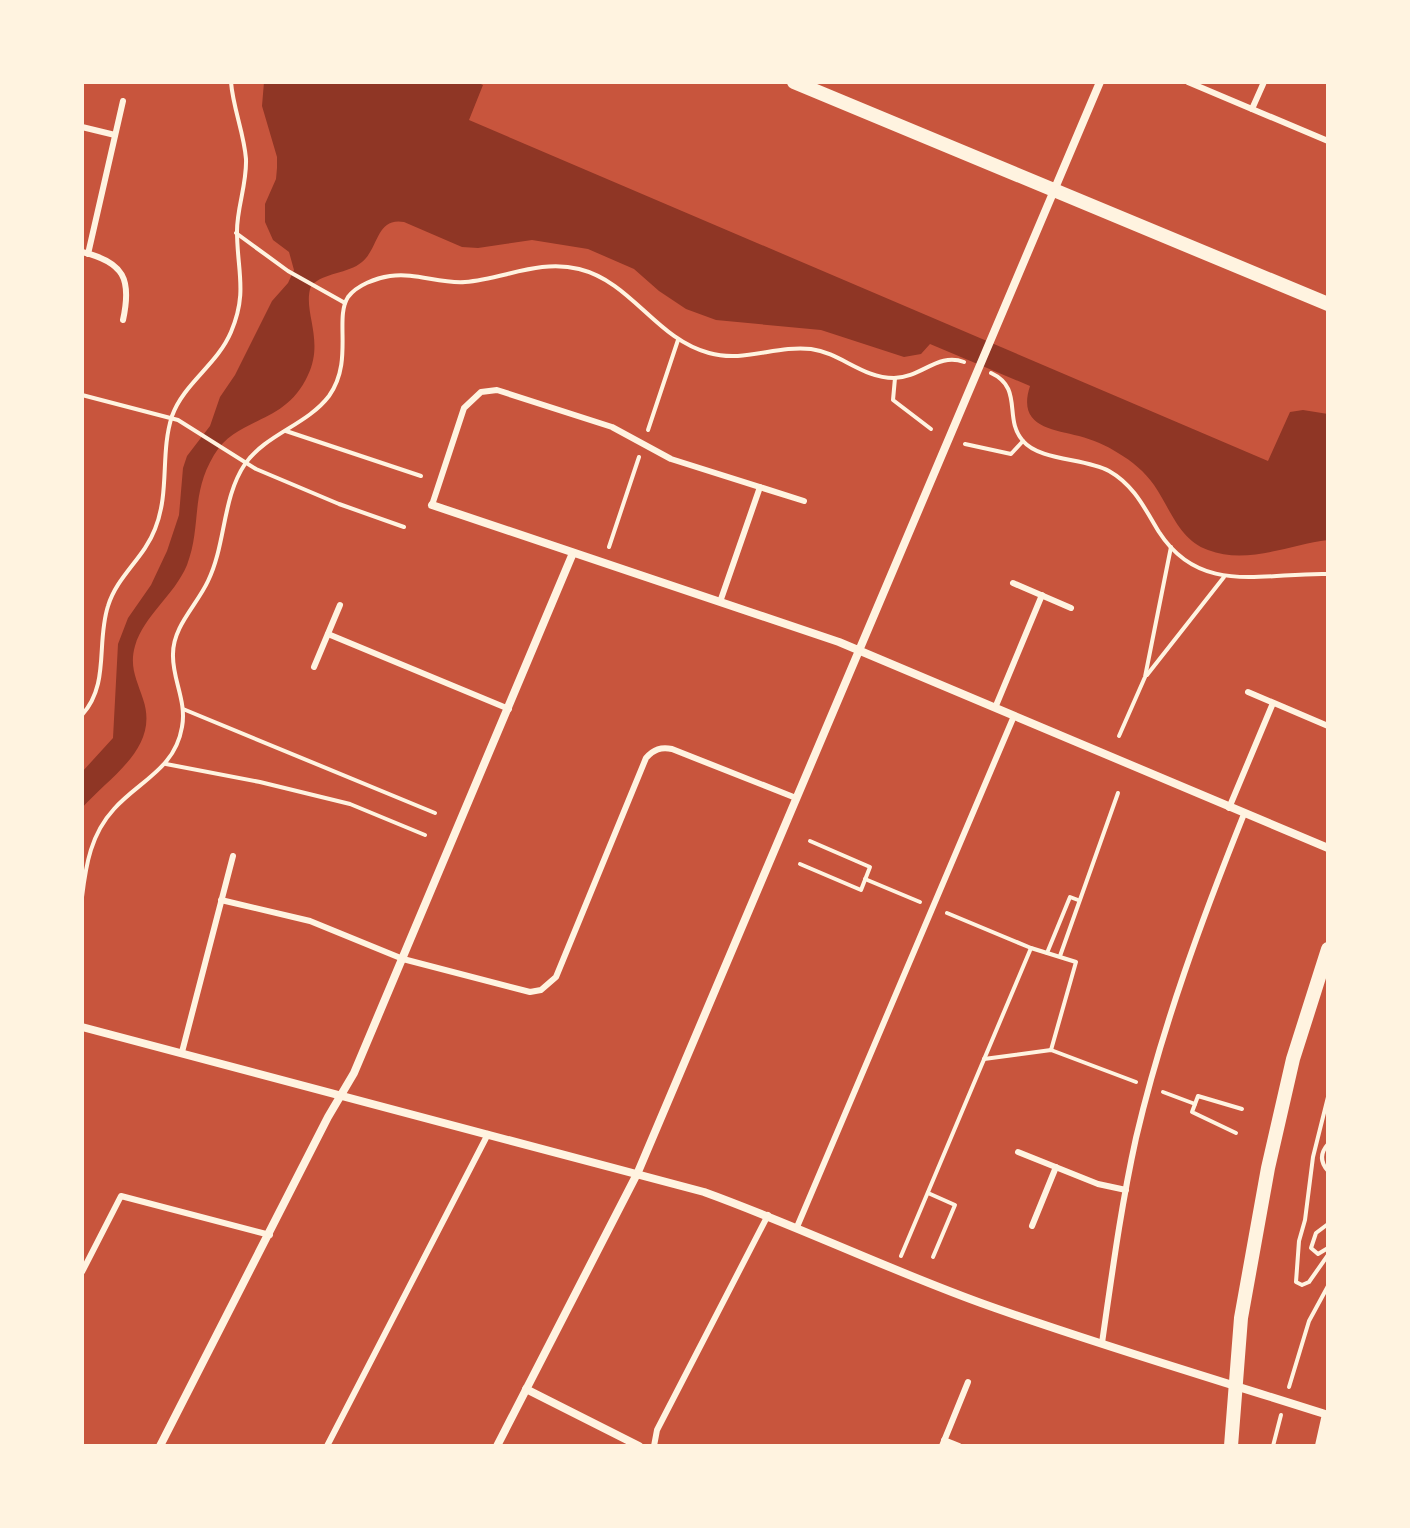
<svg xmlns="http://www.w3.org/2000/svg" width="1410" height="1528" font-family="Inter,sans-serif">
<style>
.water{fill:#8f3625}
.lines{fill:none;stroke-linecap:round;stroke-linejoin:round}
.path{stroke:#fff3e0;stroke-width:4}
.service{stroke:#fff3e0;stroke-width:6}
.minor{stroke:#fff3e0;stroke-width:8}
.tertiary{stroke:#fff3e0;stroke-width:14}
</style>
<rect width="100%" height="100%" fill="#c8553d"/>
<path class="water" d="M 264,82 L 476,82 L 483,85 L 469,120 L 1268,461 L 1290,412 L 1303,410 L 1328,414 L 1328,540 C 1288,545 1247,565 1208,550 C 1179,540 1170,508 1154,485 C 1145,472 1132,461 1118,453 C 1106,445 1093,440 1079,436 C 1050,429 1017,426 1030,386 L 930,344 L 921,354 L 904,357 L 821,330 L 716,320 L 686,309 L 659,291 L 634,269 L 588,249 L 532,240 L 478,248 L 462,247 L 404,222 C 376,217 379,248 362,262 C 348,274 324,272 311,286 C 302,311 325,339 308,375 C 285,426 238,415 214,455 C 190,495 202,525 187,565 C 174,596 144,615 135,646 C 129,667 137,680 143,699 C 160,748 110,776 82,808 L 82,772 L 113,738 L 118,644 L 128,618 L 151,585 L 167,551 L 179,515 L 183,468 L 187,456 L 210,426 L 220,397 L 235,375 L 272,301 L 288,283 L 294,270 L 289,252 L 273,240 L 265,222 L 265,204 L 276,179 L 277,168 L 277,157 L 262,106 Z"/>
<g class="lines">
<g class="path">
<path d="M 236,233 L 288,271 L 345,303"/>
<path d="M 991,373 C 1024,388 1003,419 1023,441 C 1040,461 1085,458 1109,471 C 1134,485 1145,509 1159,532 C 1201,597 1265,572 1328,574"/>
<path d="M 895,378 L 893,400 L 931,429"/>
<path d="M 82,395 L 178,420 L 256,469 L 339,504 L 404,527"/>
<path d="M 648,430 L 678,340"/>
<path d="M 286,431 L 421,476"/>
<path d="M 965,444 L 1011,454 L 1023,441"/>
<path d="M 609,547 L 639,457"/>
<path d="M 1147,675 L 1224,577"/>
<path d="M 183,709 L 435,813"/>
<path d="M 82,715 C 110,684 96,643 108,606 C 117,576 144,558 155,529 C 170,492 160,453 172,416 C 184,383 217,365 231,332 C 248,292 237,271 237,231 C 237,207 247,184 246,159 C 244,133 233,108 231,82"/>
<path d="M 1119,736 L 1145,677 L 1171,547"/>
<path d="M 166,764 L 260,782 L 350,804 L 425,835"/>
<path d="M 800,864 L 861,890 L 870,867 L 810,841"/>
<path d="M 865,879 L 920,902"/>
<path d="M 82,897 C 86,864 91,834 114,809 C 139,781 175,769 182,727 C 187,701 172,679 173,654 C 173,626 197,605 208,581 C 226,544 222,498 245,464 C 266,434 307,425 329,396 C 354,361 334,319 348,297 C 357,285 376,278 390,276 C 415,272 440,284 465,282 C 504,279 539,259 579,269 C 632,282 656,339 709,353 C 744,363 776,345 811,349 C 841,353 862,378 894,378 C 921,378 938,352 964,362"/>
<path d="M 947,913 L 1031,948 L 1076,962 L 1051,1050"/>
<path d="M 1047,953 L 1070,897 L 1078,900"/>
<path d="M 1060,956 L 1118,793"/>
<path d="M 984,1059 L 1051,1050 L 1136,1082"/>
<path d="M 1163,1092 L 1195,1104"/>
<path d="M 1328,1097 L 1313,1157 L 1305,1220 L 1299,1241 L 1296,1282 L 1302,1285 L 1309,1282 L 1328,1255"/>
<path d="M 1236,1133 L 1192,1112 L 1198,1096 L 1242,1109"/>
<path d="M 1328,1144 C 1320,1153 1320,1162 1328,1171"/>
<path d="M 928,1193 L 955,1205 L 933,1257"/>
<path d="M 1328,1224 L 1316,1233 L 1311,1248 L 1318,1254 L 1328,1248"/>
<path d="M 901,1256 L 1031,948"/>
<path d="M 1289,1387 L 1309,1321 L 1328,1286"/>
<path d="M 1273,1446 L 1281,1415"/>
</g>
<g class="service">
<path d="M 1188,82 L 1328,141"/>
<path d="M 1252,109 L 1264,82"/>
<path d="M 82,127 L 115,135"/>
<path d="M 82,252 C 124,262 132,279 123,320"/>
<path d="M 88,254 L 123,101"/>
<path d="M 432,505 L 464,408 L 481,392 L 497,390 L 612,427 L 671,459 L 804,501"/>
<path d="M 1013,583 L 1071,608"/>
<path d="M 720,602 L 760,487"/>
<path d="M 328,634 L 509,709"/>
<path d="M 314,667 L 340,605"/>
<path d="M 1248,692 L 1328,726"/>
<path d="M 995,708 L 1042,595"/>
<path d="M 1229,808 L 1273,703"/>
<path d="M 221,900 L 310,921 L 403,959 L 530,992 L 541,990 L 556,977 L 646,758 C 654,749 661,747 672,749 L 796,798"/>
<path d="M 182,1052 L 233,856"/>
<path d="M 1018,1152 L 1098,1184 L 1126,1190"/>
<path d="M 1032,1226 L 1056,1167"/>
<path d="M 797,1227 L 1014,716"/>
<path d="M 82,1272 L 121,1196 L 270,1235"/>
<path d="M 1102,1343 C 1112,1274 1121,1206 1136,1138 C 1162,1027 1202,919 1244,814"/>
<path d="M 944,1440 L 959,1446"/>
<path d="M 327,1446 L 488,1134"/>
<path d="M 654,1446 L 657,1430 L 768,1215"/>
<path d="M 942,1446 L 968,1382"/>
</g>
<g class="minor">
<path d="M 432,505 L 839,642 L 1328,848"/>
<path d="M 82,1027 L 704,1192 C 798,1226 887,1269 981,1303 C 1095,1344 1212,1378 1328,1415"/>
<path d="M 526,1389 L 639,1446"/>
<path d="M 160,1446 L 328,1117 L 354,1073 L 573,553"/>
<path d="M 497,1446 L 638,1172 L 1100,82"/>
</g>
<g class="tertiary">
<path d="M 794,82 L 1328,304"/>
<path d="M 1231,1446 L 1241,1318 L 1268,1168 L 1293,1059 L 1328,949"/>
<path d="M 1322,1446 L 1328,1419"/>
</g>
</g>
<rect width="1410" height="1528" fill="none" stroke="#fff3e0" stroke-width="168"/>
</svg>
